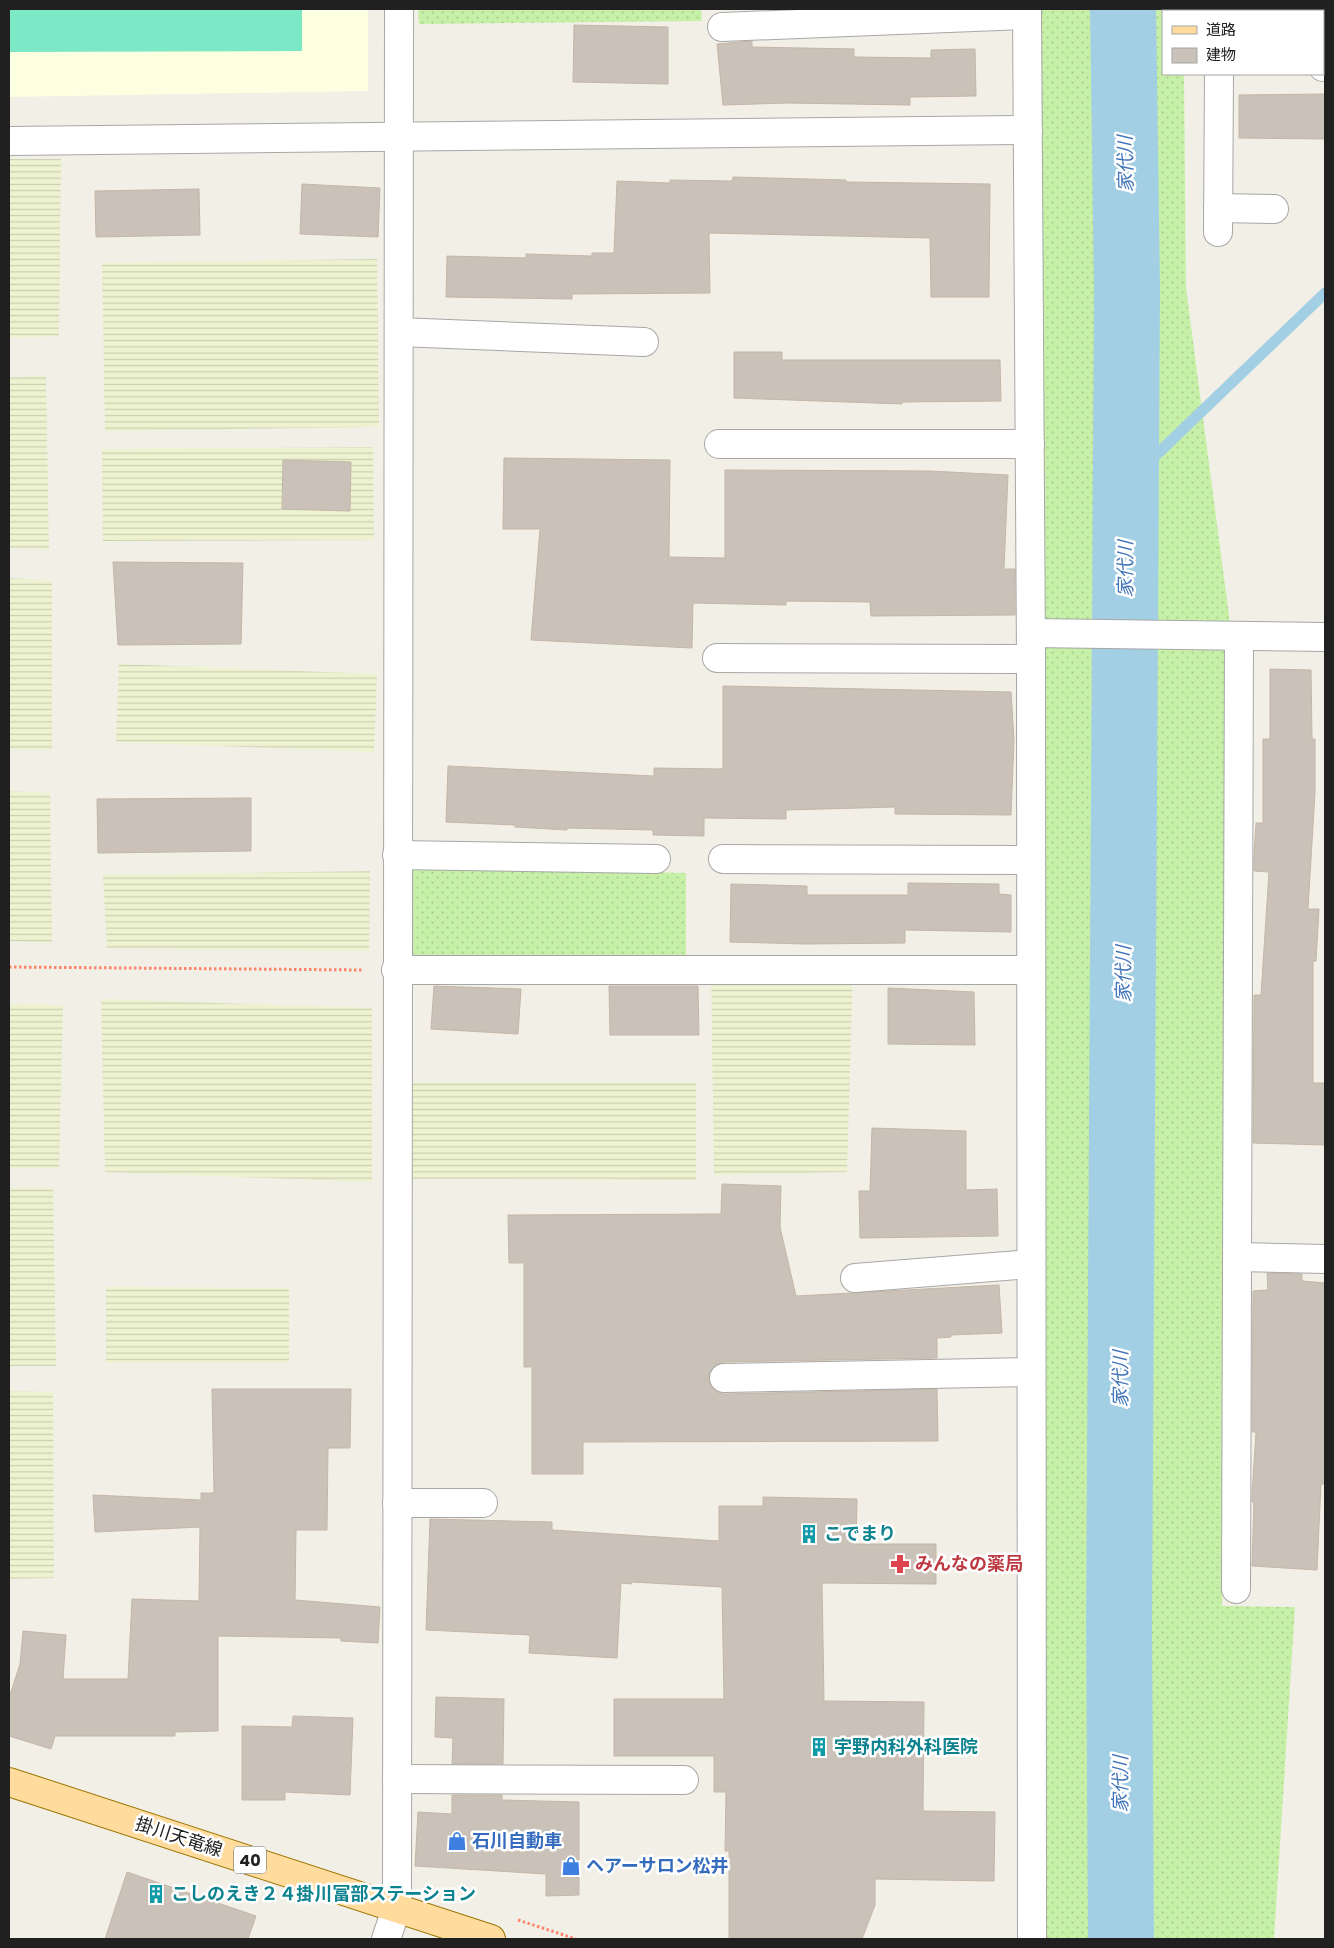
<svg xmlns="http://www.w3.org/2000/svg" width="1334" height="1948" font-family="Poppins,'Noto Sans JP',sans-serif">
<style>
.education{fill:#fdffe1}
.farmland{fill:url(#farmland-rules)}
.grass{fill:url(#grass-dots)}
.pitch{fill:#7de8c6}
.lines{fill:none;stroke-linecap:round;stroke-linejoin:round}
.stream{stroke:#a2cfe3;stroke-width:11}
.river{stroke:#a2cfe3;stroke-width:66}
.building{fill:#cac1b8;stroke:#c5b6a6}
.minor-casing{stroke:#a7a7a7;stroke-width:30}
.major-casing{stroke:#9c7400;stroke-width:30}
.path{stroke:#ff8469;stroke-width:3;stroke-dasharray:2.5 2.5;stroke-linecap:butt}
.minor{stroke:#fff;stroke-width:28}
.major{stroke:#ffdc9d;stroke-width:28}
.labels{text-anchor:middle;stroke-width:5;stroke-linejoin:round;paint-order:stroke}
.shield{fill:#fff;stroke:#636363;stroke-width:1}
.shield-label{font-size:16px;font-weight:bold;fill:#202020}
.culture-label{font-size:18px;font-weight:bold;fill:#0d838f;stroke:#fff;text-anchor:start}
.health-label{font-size:18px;font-weight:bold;fill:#be3a42;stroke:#fff;text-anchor:start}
.street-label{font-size:18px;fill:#202020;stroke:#fff}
.shop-label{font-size:18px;font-weight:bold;fill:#366cbe;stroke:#fff;text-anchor:start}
.water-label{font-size:19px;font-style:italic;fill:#4275ba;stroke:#fff}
</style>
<defs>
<pattern id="farmland-rules" width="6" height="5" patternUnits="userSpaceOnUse" patternTransform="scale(1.25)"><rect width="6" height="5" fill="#edf2d0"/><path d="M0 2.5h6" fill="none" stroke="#cbcfb2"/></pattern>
<pattern id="grass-dots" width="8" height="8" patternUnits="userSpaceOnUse" patternTransform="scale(1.25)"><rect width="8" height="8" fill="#c6f0a7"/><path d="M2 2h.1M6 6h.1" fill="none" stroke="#aace8f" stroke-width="1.8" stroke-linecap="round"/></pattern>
</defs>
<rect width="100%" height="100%" fill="#f2efe6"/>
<path class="education" d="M 9,9 L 368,9 L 368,91 L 9,97 Z"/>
<g class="farmland">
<path d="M 9,159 L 61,159 L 59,336 L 9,338 Z"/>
<path d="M 377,259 L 379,427 L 105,431 L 102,263 Z"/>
<path d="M 46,376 L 49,549 L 9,548 L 9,377 Z"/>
<path d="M 373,447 L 374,540 L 103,541 L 102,449 Z"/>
<path d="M 9,578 L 52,581 L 52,749 L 9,749 Z"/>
<path d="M 119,664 L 377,674 L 374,752 L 116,742 Z"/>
<path d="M 9,791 L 50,793 L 52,943 L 9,941 Z"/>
<path d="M 370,871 L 369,951 L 107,948 L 103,875 Z"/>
<path d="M 711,965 L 853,967 L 847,1172 L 714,1175 Z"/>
<path d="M 101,999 L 372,1008 L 372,1182 L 105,1172 Z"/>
<path d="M 9,1004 L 63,1005 L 59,1168 L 9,1168 Z"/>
<path d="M 411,1083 L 696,1083 L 696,1180 L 412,1179 Z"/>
<path d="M 9,1188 L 53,1188 L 56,1366 L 9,1366 Z"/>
<path d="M 106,1287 L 289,1288 L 289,1363 L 106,1363 Z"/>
<path d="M 9,1391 L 53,1392 L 54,1578 L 9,1579 Z"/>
</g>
<g class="grass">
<path d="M 418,9 L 701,9 L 702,21 L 419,24 Z"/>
<path d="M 1030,9 L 1184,9 L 1184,11 L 1163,11 L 1163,74 L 1184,74 L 1186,288 L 1239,692 L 1222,1606 L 1295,1607 L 1274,1939 L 1032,1939 Z"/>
<path d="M 407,866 L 686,873 L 686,964 L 409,959 Z"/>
</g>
<path class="pitch" d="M 9,9 L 302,9 L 302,51 L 9,52 Z"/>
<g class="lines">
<path class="stream" d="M 1126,484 L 1325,293"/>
<path class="river" d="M 1121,1939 L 1119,1625 L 1127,288 L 1123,9"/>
</g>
<g class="building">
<path d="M 574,25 L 668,27 L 668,84 L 573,82 Z"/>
<path d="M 752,41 L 752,47 L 854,49 L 854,57 L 931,58 L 931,50 L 975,49 L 976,96 L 910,97 L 910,105 L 787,103 L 723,105 L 717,44 Z"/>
<path d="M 1325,94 L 1325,139 L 1239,138 L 1239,95 Z"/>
<path d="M 733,177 L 846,180 L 846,182 L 990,184 L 989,297 L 931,297 L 930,238 L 709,233 L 710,293 L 572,294 L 572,299 L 446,297 L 447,256 L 526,258 L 526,254 L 592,256 L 592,253 L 614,253 L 617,181 L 670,183 L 670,180 L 732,181 Z"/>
<path d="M 302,184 L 380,188 L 378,237 L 300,234 Z"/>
<path d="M 199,189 L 200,235 L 96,237 L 95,191 Z"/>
<path d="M 734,352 L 782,352 L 782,360 L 1000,360 L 1001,401 L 902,402 L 902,404 L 734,398 Z"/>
<path d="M 504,458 L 670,460 L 669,557 L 725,558 L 725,470 L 930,471 L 1008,475 L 1004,569 L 1015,569 L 1015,615 L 871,616 L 870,602 L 786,601 L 786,605 L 693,603 L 692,648 L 531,640 L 540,529 L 503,529 Z"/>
<path d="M 283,460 L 351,462 L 350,511 L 282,509 Z"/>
<path d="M 113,562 L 243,563 L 241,644 L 118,645 Z"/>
<path d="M 1270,669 L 1311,670 L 1312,739 L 1315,739 L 1315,792 L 1308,909 L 1319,909 L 1316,961 L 1313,961 L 1313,1083 L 1325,1083 L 1325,1145 L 1253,1143 L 1254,995 L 1261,995 L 1269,872 L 1254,871 L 1254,856 L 1256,823 L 1263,823 L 1263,739 L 1270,739 Z"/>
<path d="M 723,686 L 1011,692 L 1014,740 L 1011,815 L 895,814 L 895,807 L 786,810 L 786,819 L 704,818 L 704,836 L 653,835 L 653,830 L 567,828 L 567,830 L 515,827 L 515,825 L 446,822 L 448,766 L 654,776 L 654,768 L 723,769 Z"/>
<path d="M 251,798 L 251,851 L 98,853 L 97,799 Z"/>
<path d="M 908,883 L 999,884 L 999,894 L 1011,895 L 1011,932 L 905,930 L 905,943 L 806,944 L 730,942 L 731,884 L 807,886 L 807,895 L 908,895 Z"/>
<path d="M 434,986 L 521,989 L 518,1034 L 431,1029 Z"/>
<path d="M 609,986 L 698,986 L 699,1035 L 610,1035 Z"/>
<path d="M 888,988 L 974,992 L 975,1045 L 888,1044 Z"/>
<path d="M 872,1128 L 966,1131 L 966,1190 L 997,1189 L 998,1236 L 860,1238 L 859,1191 L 870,1191 Z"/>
<path d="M 722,1184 L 781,1186 L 780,1227 L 796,1296 L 999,1285 L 1002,1333 L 951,1335 L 951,1337 L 937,1338 L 937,1358 L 724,1362 L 716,1365 L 710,1371 L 708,1379 L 711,1386 L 717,1392 L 724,1394 L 937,1389 L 938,1441 L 583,1442 L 583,1474 L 532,1474 L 532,1367 L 524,1367 L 524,1263 L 509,1263 L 508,1215 L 721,1214 Z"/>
<path d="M 1267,1273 L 1302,1274 L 1302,1281 L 1325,1283 L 1325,1484 L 1321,1484 L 1317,1570 L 1252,1566 L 1254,1502 L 1252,1502 L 1252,1495 L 1256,1432 L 1252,1432 L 1253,1291 L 1268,1290 Z"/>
<path d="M 212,1389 L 351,1389 L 350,1448 L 328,1448 L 327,1530 L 296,1530 L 295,1600 L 380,1607 L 378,1643 L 341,1641 L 341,1638 L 218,1636 L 218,1731 L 175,1732 L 175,1736 L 55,1736 L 51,1749 L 9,1736 L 9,1698 L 20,1664 L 23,1631 L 66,1635 L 63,1679 L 128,1679 L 132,1599 L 199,1601 L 200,1527 L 95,1532 L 93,1495 L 201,1500 L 201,1493 L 214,1493 Z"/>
<path d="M 763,1497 L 857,1499 L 856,1544 L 936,1544 L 936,1584 L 822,1583 L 824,1701 L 924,1702 L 923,1811 L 995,1812 L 994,1881 L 875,1879 L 875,1905 L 862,1939 L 729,1939 L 729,1851 L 725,1851 L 726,1792 L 714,1792 L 714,1756 L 614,1756 L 614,1699 L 724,1699 L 722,1587 L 632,1582 L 631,1584 L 621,1583 L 617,1658 L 529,1653 L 530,1635 L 426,1630 L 430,1519 L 552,1522 L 552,1530 L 719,1541 L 719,1506 L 763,1506 Z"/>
<path d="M 436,1697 L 504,1699 L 503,1764 L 452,1764 L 453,1738 L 435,1737 Z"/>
<path d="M 293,1716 L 353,1718 L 350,1795 L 285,1792 L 285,1800 L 242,1800 L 242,1726 L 292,1727 Z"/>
<path d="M 452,1795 L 502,1795 L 502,1800 L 579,1802 L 579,1895 L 546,1896 L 546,1874 L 415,1866 L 418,1812 L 452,1814 Z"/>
<path d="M 127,1872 L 256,1916 L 248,1939 L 105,1939 Z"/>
</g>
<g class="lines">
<g class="minor-casing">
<g id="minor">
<path d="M 1027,9 L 1031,659 L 1032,1939"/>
<path d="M 1219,11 L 1219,9"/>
<path d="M 722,27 L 1027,15"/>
<path d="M 1323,67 L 1325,67"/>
<path d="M 9,141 L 1028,130"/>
<path d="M 1218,208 L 1274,209"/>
<path d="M 1218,232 L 1219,74"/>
<path d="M 399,332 L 644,342"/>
<path d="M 719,444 L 1030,444"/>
<path d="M 1031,633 L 1325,637"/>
<path d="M 717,658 L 1031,659"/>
<path d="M 397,855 L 656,859"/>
<path d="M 723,859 L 1031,860"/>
<path d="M 396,970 L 1031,970"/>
<path d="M 1237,1257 L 1325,1259"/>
<path d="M 855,1278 L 1031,1264"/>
<path d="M 724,1378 L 1031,1372"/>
<path d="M 397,1503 L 483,1503"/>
<path d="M 1236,1589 L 1239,636"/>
<path d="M 397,1779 L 684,1780"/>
<path d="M 386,1939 L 397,1907 L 399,9"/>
</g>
</g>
<g class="major-casing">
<path id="major" d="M 9,1782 L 491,1939"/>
</g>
<g class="path">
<path d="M 9,967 L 363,970"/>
<path d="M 518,1920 L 576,1939"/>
</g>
<use href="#minor" class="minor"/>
<use href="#major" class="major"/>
</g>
<defs>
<g id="building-bare" transform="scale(1.5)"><path d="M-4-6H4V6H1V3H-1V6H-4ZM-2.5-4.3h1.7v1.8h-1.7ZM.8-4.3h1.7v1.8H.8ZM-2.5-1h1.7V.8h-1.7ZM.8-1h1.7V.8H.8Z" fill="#0f9aa8" stroke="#fff" stroke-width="2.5" paint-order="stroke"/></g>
<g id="pharmacy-bare" transform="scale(1.5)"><path d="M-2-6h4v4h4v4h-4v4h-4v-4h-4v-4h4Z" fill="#e0444e" stroke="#fff" stroke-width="2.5" paint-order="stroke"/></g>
<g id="shop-bare" transform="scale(1.5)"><path d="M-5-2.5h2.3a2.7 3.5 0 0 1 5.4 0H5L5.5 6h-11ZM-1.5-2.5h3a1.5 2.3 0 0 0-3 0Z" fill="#3f7fe0" stroke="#fff" stroke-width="2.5" paint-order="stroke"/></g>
</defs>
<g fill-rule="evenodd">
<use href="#building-bare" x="809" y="1534"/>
<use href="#pharmacy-bare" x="900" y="1564"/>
<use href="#building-bare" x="819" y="1747"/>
<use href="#shop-bare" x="457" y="1841"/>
<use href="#shop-bare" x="571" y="1866"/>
<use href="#building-bare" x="156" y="1894"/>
</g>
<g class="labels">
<rect class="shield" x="234" y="1846.5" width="32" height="27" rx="4"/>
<g class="shield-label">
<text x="250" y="1866">40</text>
</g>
<g class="culture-label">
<text x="824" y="1540">こでまり</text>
<text x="834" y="1753">宇野内科外科医院</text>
<text x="171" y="1900">こしのえき２４掛川富部ステーション</text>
</g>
<g class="health-label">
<text x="915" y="1570">みんなの薬局</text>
</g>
<g class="street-label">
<text transform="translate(179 1837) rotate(18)" y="6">掛川天竜線</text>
</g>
<g class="shop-label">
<text x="472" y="1847">石川自動車</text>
<text x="586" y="1872">ヘアーサロン松井</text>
</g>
<g class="water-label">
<text transform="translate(1125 164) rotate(-91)" y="7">家代川</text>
<text transform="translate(1125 569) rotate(-90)" y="7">家代川</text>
<text transform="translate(1123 974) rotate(-90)" y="7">家代川</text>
<text transform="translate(1120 1379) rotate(-90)" y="7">家代川</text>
<text transform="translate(1120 1784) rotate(-90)" y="7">家代川</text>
</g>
</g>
<rect width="1334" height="1948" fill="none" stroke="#202020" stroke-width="20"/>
<rect x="1162" y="10" width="162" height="65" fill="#ffffff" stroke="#a6a6a6"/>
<rect x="1172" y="26" width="25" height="8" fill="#ffdc9d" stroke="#a6a6a6"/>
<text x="1206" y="35" font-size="15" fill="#202020">道路</text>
<rect x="1172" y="48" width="25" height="15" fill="#cac1b8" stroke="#a6a6a6"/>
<text x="1206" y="60" font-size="15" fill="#202020">建物</text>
</svg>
